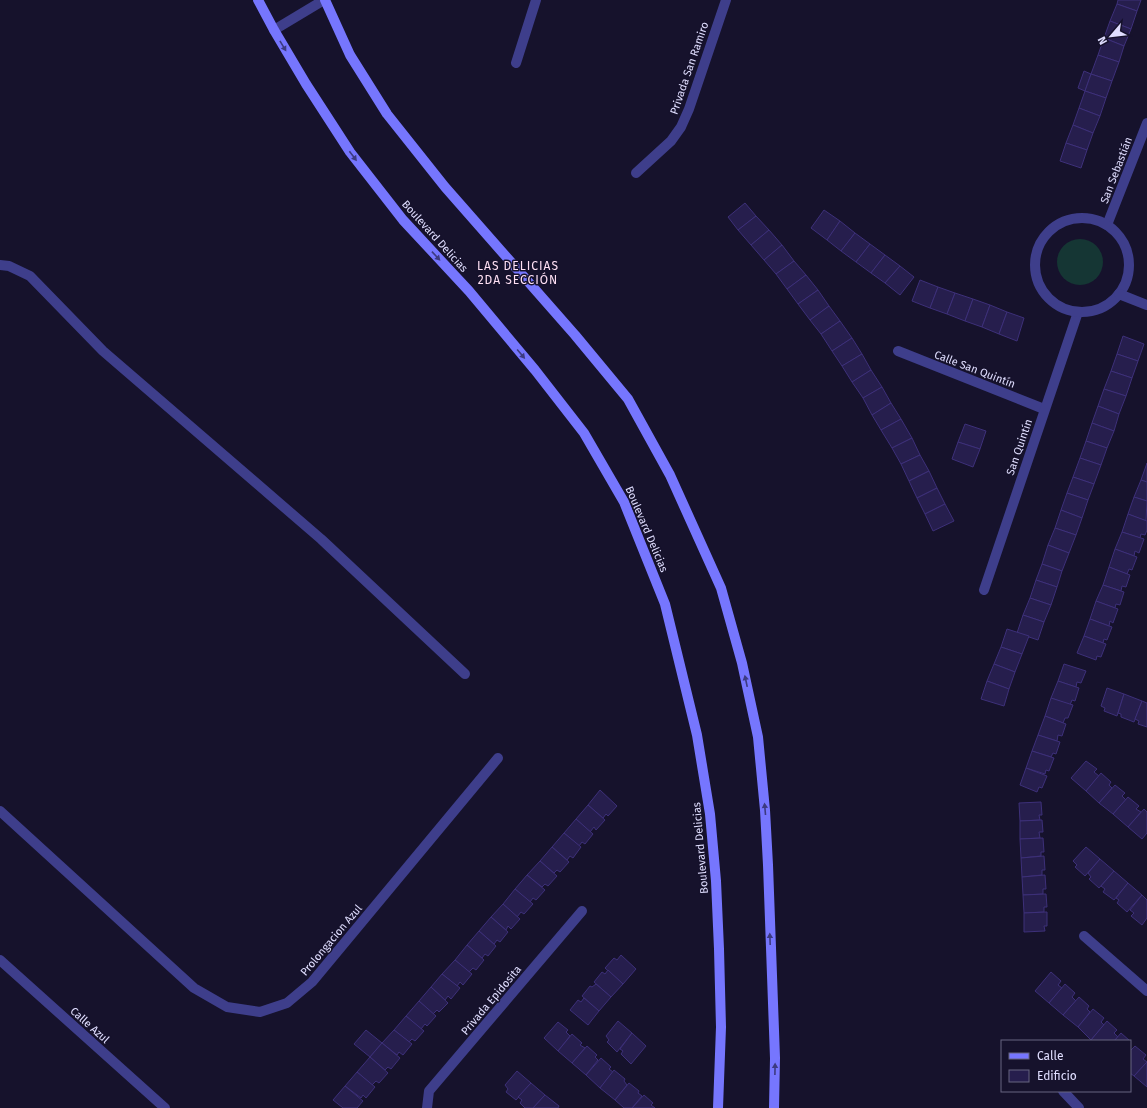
<svg xmlns="http://www.w3.org/2000/svg" width="1147" height="1108" font-family="'Fira Sans',sans-serif">
<style>
.green{fill:#153634}
.building{fill:#261e4d;stroke:#3d3079}
.lines{fill:none;stroke-linecap:round;stroke-linejoin:round}
.service{stroke:#3e3e8b;stroke-width:10}
.minor{stroke:#3e3e8b;stroke-width:10}
.tertiary{stroke:#3e3e8b;stroke-width:10}
.secondary{stroke:#7676fe;stroke-width:10}
.oneway{fill:#3c3a80}
.labels{text-anchor:middle;stroke-width:3;stroke-linejoin:round;paint-order:stroke}
.street-label{font-size:11px;fill:#e0deff;stroke:#16122c}
.neighbourhood-label{font-size:12px;letter-spacing:1px;fill:#ffe0f4;stroke:#16122c}
</style>
<rect width="100%" height="100%" fill="#16122c"/>
<circle class="green" cx="1080" cy="262" r="23"/>
<g class="building">
<path d="M 1118,0 L 1141,0 L 1137,11 L 1117,4 Z"/>
<path d="M 1117,4 L 1137,11 L 1131,29 L 1110,21 Z"/>
<path d="M 1110,21 L 1131,29 L 1124,46 L 1104,38 Z"/>
<path d="M 1104,38 L 1124,46 L 1119,62 L 1098,55 Z"/>
<path d="M 1098,55 L 1119,62 L 1112,81 L 1091,74 Z"/>
<path d="M 1084,71 L 1091,74 L 1085,91 L 1078,88 Z"/>
<path d="M 1091,74 L 1112,81 L 1106,98 L 1085,91 Z"/>
<path d="M 1085,91 L 1106,98 L 1100,116 L 1079,108 Z"/>
<path d="M 1079,108 L 1100,116 L 1093,133 L 1073,125 Z"/>
<path d="M 1073,125 L 1093,133 L 1087,150 L 1066,143 Z"/>
<path d="M 1066,143 L 1087,150 L 1081,168 L 1060,161 Z"/>
<path d="M 745,203 L 756,216 L 738,230 L 728,217 Z"/>
<path d="M 824,210 L 840,221 L 827,240 L 811,228 Z"/>
<path d="M 756,216 L 769,230 L 751,245 L 738,230 Z"/>
<path d="M 840,221 L 855,233 L 841,251 L 827,240 Z"/>
<path d="M 769,230 L 782,245 L 764,260 L 751,245 Z"/>
<path d="M 855,233 L 870,244 L 856,262 L 841,251 Z"/>
<path d="M 870,244 L 885,255 L 871,273 L 856,262 Z"/>
<path d="M 782,245 L 794,261 L 776,274 L 764,260 Z"/>
<path d="M 885,255 L 900,266 L 885,283 L 871,273 Z"/>
<path d="M 794,261 L 806,275 L 787,289 L 776,274 Z"/>
<path d="M 900,266 L 914,277 L 900,295 L 885,283 Z"/>
<path d="M 806,275 L 818,290 L 798,304 L 787,289 Z"/>
<path d="M 920,280 L 938,287 L 930,308 L 912,301 Z"/>
<path d="M 938,287 L 955,293 L 947,314 L 930,308 Z"/>
<path d="M 818,290 L 829,306 L 810,320 L 798,304 Z"/>
<path d="M 955,293 L 973,299 L 965,321 L 947,314 Z"/>
<path d="M 973,299 L 990,305 L 982,327 L 965,321 Z"/>
<path d="M 990,305 L 1007,312 L 999,334 L 982,327 Z"/>
<path d="M 829,306 L 840,321 L 821,334 L 810,320 Z"/>
<path d="M 1007,312 L 1024,318 L 1017,341 L 999,334 Z"/>
<path d="M 840,321 L 852,338 L 832,351 L 821,334 Z"/>
<path d="M 1123,336 L 1144,344 L 1138,361 L 1117,354 Z"/>
<path d="M 852,338 L 862,354 L 842,366 L 832,351 Z"/>
<path d="M 862,354 L 871,370 L 852,382 L 842,366 Z"/>
<path d="M 1117,354 L 1138,361 L 1132,378 L 1111,371 Z"/>
<path d="M 871,370 L 882,387 L 863,398 L 852,382 Z"/>
<path d="M 1111,371 L 1132,378 L 1126,396 L 1104,389 Z"/>
<path d="M 882,387 L 891,403 L 872,415 L 863,398 Z"/>
<path d="M 1104,389 L 1126,396 L 1119,414 L 1098,406 Z"/>
<path d="M 891,403 L 901,419 L 881,430 L 872,415 Z"/>
<path d="M 1098,406 L 1119,414 L 1114,431 L 1092,423 Z"/>
<path d="M 901,419 L 912,438 L 892,448 L 881,430 Z"/>
<path d="M 1092,423 L 1114,431 L 1107,448 L 1086,441 Z"/>
<path d="M 965,424 L 986,431 L 980,449 L 958,442 Z"/>
<path d="M 912,438 L 920,455 L 901,464 L 892,448 Z"/>
<path d="M 1086,441 L 1107,448 L 1101,465 L 1080,458 Z"/>
<path d="M 958,442 L 980,449 L 973,467 L 952,459 Z"/>
<path d="M 920,455 L 929,471 L 909,481 L 901,464 Z"/>
<path d="M 1080,458 L 1101,465 L 1094,484 L 1073,477 Z"/>
<path d="M 1147,463 L 1147,482 L 1141,480 Z"/>
<path d="M 929,471 L 937,488 L 917,498 L 909,481 Z"/>
<path d="M 1073,477 L 1094,484 L 1088,500 L 1067,493 Z"/>
<path d="M 1141,480 L 1147,482 L 1147,501 L 1134,497 Z"/>
<path d="M 937,488 L 945,504 L 925,514 L 917,498 Z"/>
<path d="M 1067,493 L 1088,500 L 1082,518 L 1061,510 Z"/>
<path d="M 1134,497 L 1147,501 L 1146,521 L 1128,514 Z"/>
<path d="M 945,504 L 954,521 L 933,531 L 925,514 Z"/>
<path d="M 1061,510 L 1082,518 L 1076,535 L 1055,528 Z"/>
<path d="M 1128,514 L 1147,521 L 1147,530 L 1145,535 L 1141,534 L 1140,538 L 1122,532 Z"/>
<path d="M 1055,528 L 1076,535 L 1069,553 L 1048,545 Z"/>
<path d="M 1122,532 L 1144,539 L 1139,553 L 1135,551 L 1134,556 L 1115,549 Z"/>
<path d="M 1048,545 L 1069,553 L 1062,571 L 1042,564 Z"/>
<path d="M 1115,549 L 1137,557 L 1132,570 L 1129,569 L 1127,574 L 1109,567 Z"/>
<path d="M 1042,564 L 1062,571 L 1057,587 L 1036,580 Z"/>
<path d="M 1109,567 L 1130,575 L 1126,587 L 1122,586 L 1121,591 L 1103,585 Z"/>
<path d="M 1036,580 L 1057,587 L 1051,605 L 1030,598 Z"/>
<path d="M 1103,585 L 1124,592 L 1120,605 L 1116,604 L 1115,608 L 1096,601 Z"/>
<path d="M 1030,598 L 1051,605 L 1044,622 L 1023,615 Z"/>
<path d="M 1096,601 L 1118,609 L 1113,623 L 1110,621 L 1109,626 L 1090,619 Z"/>
<path d="M 1023,615 L 1044,622 L 1038,640 L 1017,633 Z"/>
<path d="M 1090,619 L 1112,627 L 1107,640 L 1104,639 L 1103,643 L 1084,636 Z"/>
<path d="M 1007,629 L 1029,636 L 1022,654 L 1001,647 Z"/>
<path d="M 1084,636 L 1106,644 L 1101,657 L 1097,656 L 1096,660 L 1077,653 Z"/>
<path d="M 1001,647 L 1022,654 L 1015,672 L 994,664 Z"/>
<path d="M 994,664 L 1015,672 L 1009,689 L 987,681 Z"/>
<path d="M 1064,664 L 1086,671 L 1081,683 L 1077,682 L 1076,687 L 1058,681 Z"/>
<path d="M 987,681 L 1009,689 L 1004,706 L 981,699 Z"/>
<path d="M 1058,681 L 1079,688 L 1075,701 L 1072,700 L 1070,705 L 1051,698 Z"/>
<path d="M 1107,688 L 1124,694 L 1117,716 L 1104,711 L 1105,708 L 1101,706 Z"/>
<path d="M 1124,694 L 1142,701 L 1134,722 L 1121,717 L 1121,714 L 1118,713 Z"/>
<path d="M 1051,698 L 1073,705 L 1068,718 L 1065,718 L 1063,723 L 1045,716 Z"/>
<path d="M 1142,701 L 1147,703 L 1147,727 L 1138,724 L 1139,721 L 1135,719 Z"/>
<path d="M 1045,716 L 1066,724 L 1062,736 L 1058,735 L 1057,741 L 1038,735 Z"/>
<path d="M 1038,735 L 1060,742 L 1056,754 L 1053,753 L 1051,757 L 1032,751 Z"/>
<path d="M 1032,751 L 1054,758 L 1049,771 L 1046,770 L 1045,774 L 1026,768 Z"/>
<path d="M 1086,761 L 1097,769 L 1094,772 L 1099,776 L 1086,791 L 1071,778 Z"/>
<path d="M 1026,768 L 1047,776 L 1042,788 L 1039,787 L 1037,792 L 1020,785 Z"/>
<path d="M 1101,773 L 1111,782 L 1109,785 L 1112,788 L 1099,803 L 1086,791 Z"/>
<path d="M 1115,785 L 1125,793 L 1122,796 L 1126,800 L 1113,814 L 1099,803 Z"/>
<path d="M 600,790 L 617,806 L 608,816 L 606,814 L 603,818 L 588,805 Z"/>
<path d="M 1128,797 L 1139,806 L 1136,809 L 1141,812 L 1128,827 L 1113,814 Z"/>
<path d="M 1041,802 L 1042,815 L 1039,815 L 1040,820 L 1020,821 L 1019,803 Z"/>
<path d="M 588,805 L 605,820 L 596,830 L 594,827 L 590,832 L 576,819 Z"/>
<path d="M 1144,809 L 1147,812 L 1147,833 L 1142,839 L 1128,827 Z"/>
<path d="M 576,819 L 593,834 L 585,844 L 582,842 L 579,846 L 564,833 Z"/>
<path d="M 1042,820 L 1043,832 L 1039,832 L 1040,838 L 1020,839 L 1020,821 Z"/>
<path d="M 564,833 L 581,847 L 573,858 L 570,856 L 567,860 L 552,847 Z"/>
<path d="M 1043,838 L 1044,852 L 1041,852 L 1041,856 L 1021,858 L 1020,839 Z"/>
<path d="M 552,847 L 569,862 L 560,872 L 557,870 L 554,873 L 540,861 Z"/>
<path d="M 1086,847 L 1100,859 L 1085,876 L 1075,867 L 1077,865 L 1073,861 Z"/>
<path d="M 1044,856 L 1045,870 L 1042,870 L 1042,875 L 1022,877 L 1021,858 Z"/>
<path d="M 1100,859 L 1114,871 L 1099,888 L 1089,879 L 1091,877 L 1088,873 Z"/>
<path d="M 540,861 L 557,876 L 548,886 L 545,884 L 542,887 L 527,875 Z"/>
<path d="M 1114,871 L 1128,883 L 1114,900 L 1103,892 L 1105,889 L 1101,886 Z"/>
<path d="M 527,875 L 545,890 L 536,900 L 533,898 L 530,902 L 515,889 Z"/>
<path d="M 1045,875 L 1046,889 L 1043,889 L 1043,894 L 1023,895 L 1022,877 Z"/>
<path d="M 1128,883 L 1142,895 L 1127,912 L 1117,903 L 1119,900 L 1116,898 Z"/>
<path d="M 515,889 L 533,904 L 524,914 L 521,912 L 517,917 L 503,904 Z"/>
<path d="M 1046,894 L 1047,907 L 1044,907 L 1044,912 L 1024,913 L 1023,895 Z"/>
<path d="M 1142,895 L 1147,900 L 1147,918 L 1142,925 L 1131,916 L 1134,913 L 1130,910 Z"/>
<path d="M 503,904 L 520,919 L 511,929 L 508,926 L 506,930 L 491,917 Z"/>
<path d="M 1047,912 L 1047,926 L 1044,926 L 1045,931 L 1024,932 L 1024,913 Z"/>
<path d="M 491,917 L 508,932 L 500,942 L 497,940 L 494,944 L 479,931 Z"/>
<path d="M 479,931 L 496,946 L 488,956 L 485,954 L 482,958 L 467,945 Z"/>
<path d="M 467,945 L 484,960 L 476,970 L 473,968 L 469,972 L 455,960 Z"/>
<path d="M 621,955 L 636,969 L 623,984 L 605,968 L 614,958 L 617,960 Z"/>
<path d="M 455,960 L 472,974 L 463,985 L 460,982 L 457,986 L 442,974 Z"/>
<path d="M 608,970 L 623,984 L 611,997 L 594,982 L 602,972 L 605,974 Z"/>
<path d="M 1051,972 L 1061,981 L 1058,985 L 1062,988 L 1049,1003 L 1035,991 Z"/>
<path d="M 442,974 L 460,988 L 451,999 L 448,996 L 445,1000 L 431,987 Z"/>
<path d="M 596,984 L 611,997 L 599,1011 L 582,996 L 590,986 L 592,987 Z"/>
<path d="M 1065,984 L 1075,993 L 1072,997 L 1076,1001 L 1063,1015 L 1049,1003 Z"/>
<path d="M 431,987 L 448,1003 L 439,1012 L 437,1010 L 433,1014 L 419,1001 Z"/>
<path d="M 1079,997 L 1089,1006 L 1087,1009 L 1090,1012 L 1078,1027 L 1063,1015 Z"/>
<path d="M 584,998 L 599,1011 L 588,1025 L 570,1010 L 578,1000 L 581,1002 Z"/>
<path d="M 419,1001 L 436,1016 L 427,1026 L 425,1024 L 421,1029 L 406,1016 Z"/>
<path d="M 1093,1009 L 1104,1018 L 1101,1022 L 1104,1025 L 1091,1040 L 1078,1027 Z"/>
<path d="M 406,1016 L 424,1031 L 415,1041 L 412,1039 L 409,1042 L 394,1030 Z"/>
<path d="M 618,1021 L 632,1033 L 617,1052 L 607,1042 L 609,1040 L 606,1036 Z"/>
<path d="M 1107,1021 L 1117,1030 L 1114,1033 L 1118,1037 L 1114,1041 L 1093,1041 L 1091,1040 Z"/>
<path d="M 558,1022 L 568,1030 L 566,1032 L 570,1036 L 558,1051 L 544,1038 Z"/>
<path d="M 366,1030 L 382,1043 L 370,1057 L 354,1044 Z"/>
<path d="M 394,1030 L 412,1044 L 403,1055 L 399,1052 L 397,1055 L 382,1043 Z"/>
<path d="M 632,1033 L 646,1046 L 631,1064 L 621,1054 L 623,1051 L 620,1049 Z"/>
<path d="M 1121,1033 L 1130,1041 L 1114,1041 Z"/>
<path d="M 572,1034 L 582,1043 L 580,1045 L 585,1048 L 572,1063 L 558,1051 Z"/>
<path d="M 382,1043 L 400,1058 L 391,1069 L 388,1067 L 385,1070 L 370,1057 Z"/>
<path d="M 587,1046 L 597,1055 L 595,1057 L 598,1060 L 586,1075 L 572,1063 Z"/>
<path d="M 1135,1046 L 1146,1055 L 1143,1059 L 1147,1062 L 1134,1076 L 1130,1073 L 1130,1051 Z"/>
<path d="M 370,1057 L 388,1073 L 379,1083 L 376,1081 L 372,1085 L 357,1072 Z"/>
<path d="M 601,1058 L 611,1067 L 609,1069 L 613,1072 L 600,1088 L 586,1075 Z"/>
<path d="M 1147,1062 L 1147,1087 L 1134,1076 Z"/>
<path d="M 614,1070 L 625,1079 L 624,1081 L 627,1085 L 615,1100 L 600,1088 Z"/>
<path d="M 517,1071 L 531,1083 L 516,1100 L 506,1092 L 508,1089 L 505,1085 Z"/>
<path d="M 357,1072 L 375,1087 L 366,1098 L 363,1095 L 361,1098 L 345,1086 Z"/>
<path d="M 531,1083 L 545,1095 L 533,1108 L 525,1108 L 520,1103 L 522,1100 L 518,1097 Z"/>
<path d="M 629,1083 L 639,1091 L 638,1093 L 642,1096 L 632,1108 L 624,1108 L 615,1100 Z"/>
<path d="M 345,1086 L 363,1101 L 357,1108 L 343,1108 L 333,1100 Z"/>
<path d="M 545,1095 L 559,1106 L 558,1108 L 533,1108 Z"/>
<path d="M 644,1095 L 653,1103 L 651,1105 L 655,1108 L 632,1108 Z"/>
</g>
<g class="lines">
<path class="service" d="M 1063,1091 L 1079,1108"/>
<g class="minor">
<path d="M 516,63 L 536,0"/>
<path d="M 636,173 L 671,141 L 681,127 L 689,109 L 726,0"/>
<path d="M 1107,225 L 1147,123"/>
<path d="M 0,265 L 9,266 L 30,276 L 103,351 L 321,539 L 465,674"/>
<path d="M 898,351 L 1044,409"/>
<path d="M 984,590 L 1078,312"/>
<path d="M 0,811 L 194,988 L 227,1007 L 260,1012 L 287,1003 L 312,982 L 498,758"/>
<path d="M 1084,936 L 1147,991"/>
<path d="M 0,960 L 165,1108"/>
<path d="M 427,1108 L 429,1091 L 582,911"/>
</g>
<g class="tertiary">
<path d="M 274,30 L 324,0"/>
<circle cx="1082" cy="265" r="47"/>
<path d="M 1119,294 L 1147,305"/>
</g>
<g class="secondary">
<path d="M 258,0 L 274,30 L 306,84 L 350,152 L 403,220 L 469,291 L 535,370 L 584,433 L 624,502 L 665,604 L 697,735 L 710,814 L 716,881 L 719,949 L 721,1027 L 718,1108"/>
<path d="M 325,0 L 350,55 L 387,114 L 445,187 L 575,335 L 628,399 L 670,475 L 721,588 L 742,663 L 758,737 L 765,810 L 768,865 L 775,1058 L 774,1108"/>
</g>
</g>
<defs><path id="oneway-solid" d="M-6-.8H1V-3.2L6.5 0L1 3.2V.8H-6Z"/></defs>
<g class="oneway">
<use href="#oneway-solid" transform="translate(283 46) rotate(59)"/>
<use href="#oneway-solid" transform="translate(353 156) rotate(53)"/>
<use href="#oneway-solid" transform="translate(436 256) rotate(47)"/>
<use href="#oneway-solid" transform="translate(521 354) rotate(50)"/>
<use href="#oneway-solid" transform="translate(746 681) rotate(-102)"/>
<use href="#oneway-solid" transform="translate(765 809) rotate(-95)"/>
<use href="#oneway-solid" transform="translate(770 939) rotate(-92)"/>
<use href="#oneway-solid" transform="translate(775 1069) rotate(-89)"/>
</g>
<g class="labels">
<g class="street-label">
<text transform="translate(689 68) rotate(-71)" y="4">Privada San Ramiro</text>
<text transform="translate(1116 170) rotate(-69)" y="4">San Sebastián</text>
<text transform="translate(435 236) rotate(48)" y="4">Boulevard Delicias</text>
<text transform="translate(975 369) rotate(21)" y="4">Calle San Quintín</text>
<text transform="translate(1019 447) rotate(-71)" y="4">San Quintín</text>
<text transform="translate(647 529) rotate(67)" y="4">Boulevard Delicias</text>
<text transform="translate(700 848) rotate(-95)" y="4">Boulevard Delicias</text>
<text transform="translate(331 940) rotate(-50)" y="4">Prolongacion Azul</text>
<text transform="translate(491 1000) rotate(-50)" y="4">Privada Epidosita</text>
<text transform="translate(90 1025) rotate(42)" y="4">Calle Azul</text>
</g>
<g class="neighbourhood-label">
<text x="518" y="270">LAS DELICIAS<tspan x="518" dy="14">2DA SECCIÓN</tspan></text>
</g>
</g>
<rect x="1001" y="1040" width="130" height="52" fill="#16122c" stroke="#676480"/>
<rect x="1009" y="1053" width="20" height="6" fill="#7676fe" stroke="#676480"/>
<text x="1037" y="1060" font-size="12" fill="#e0deff">Calle</text>
<rect x="1009" y="1070" width="20" height="12" fill="#261e4d" stroke="#676480"/>
<text x="1037" y="1080" font-size="12" fill="#e0deff">Edificio</text>
<g transform="translate(1111 36) rotate(242)" stroke="#16122c" stroke-width="3" paint-order="stroke">
<path d="M0-3L7 15L0 10L-7 15Z" fill="#e0deff"/>
<text y="-6" font-size="11" font-weight="bold" text-anchor="middle" fill="#e0deff">N</text>
</g>
</svg>
